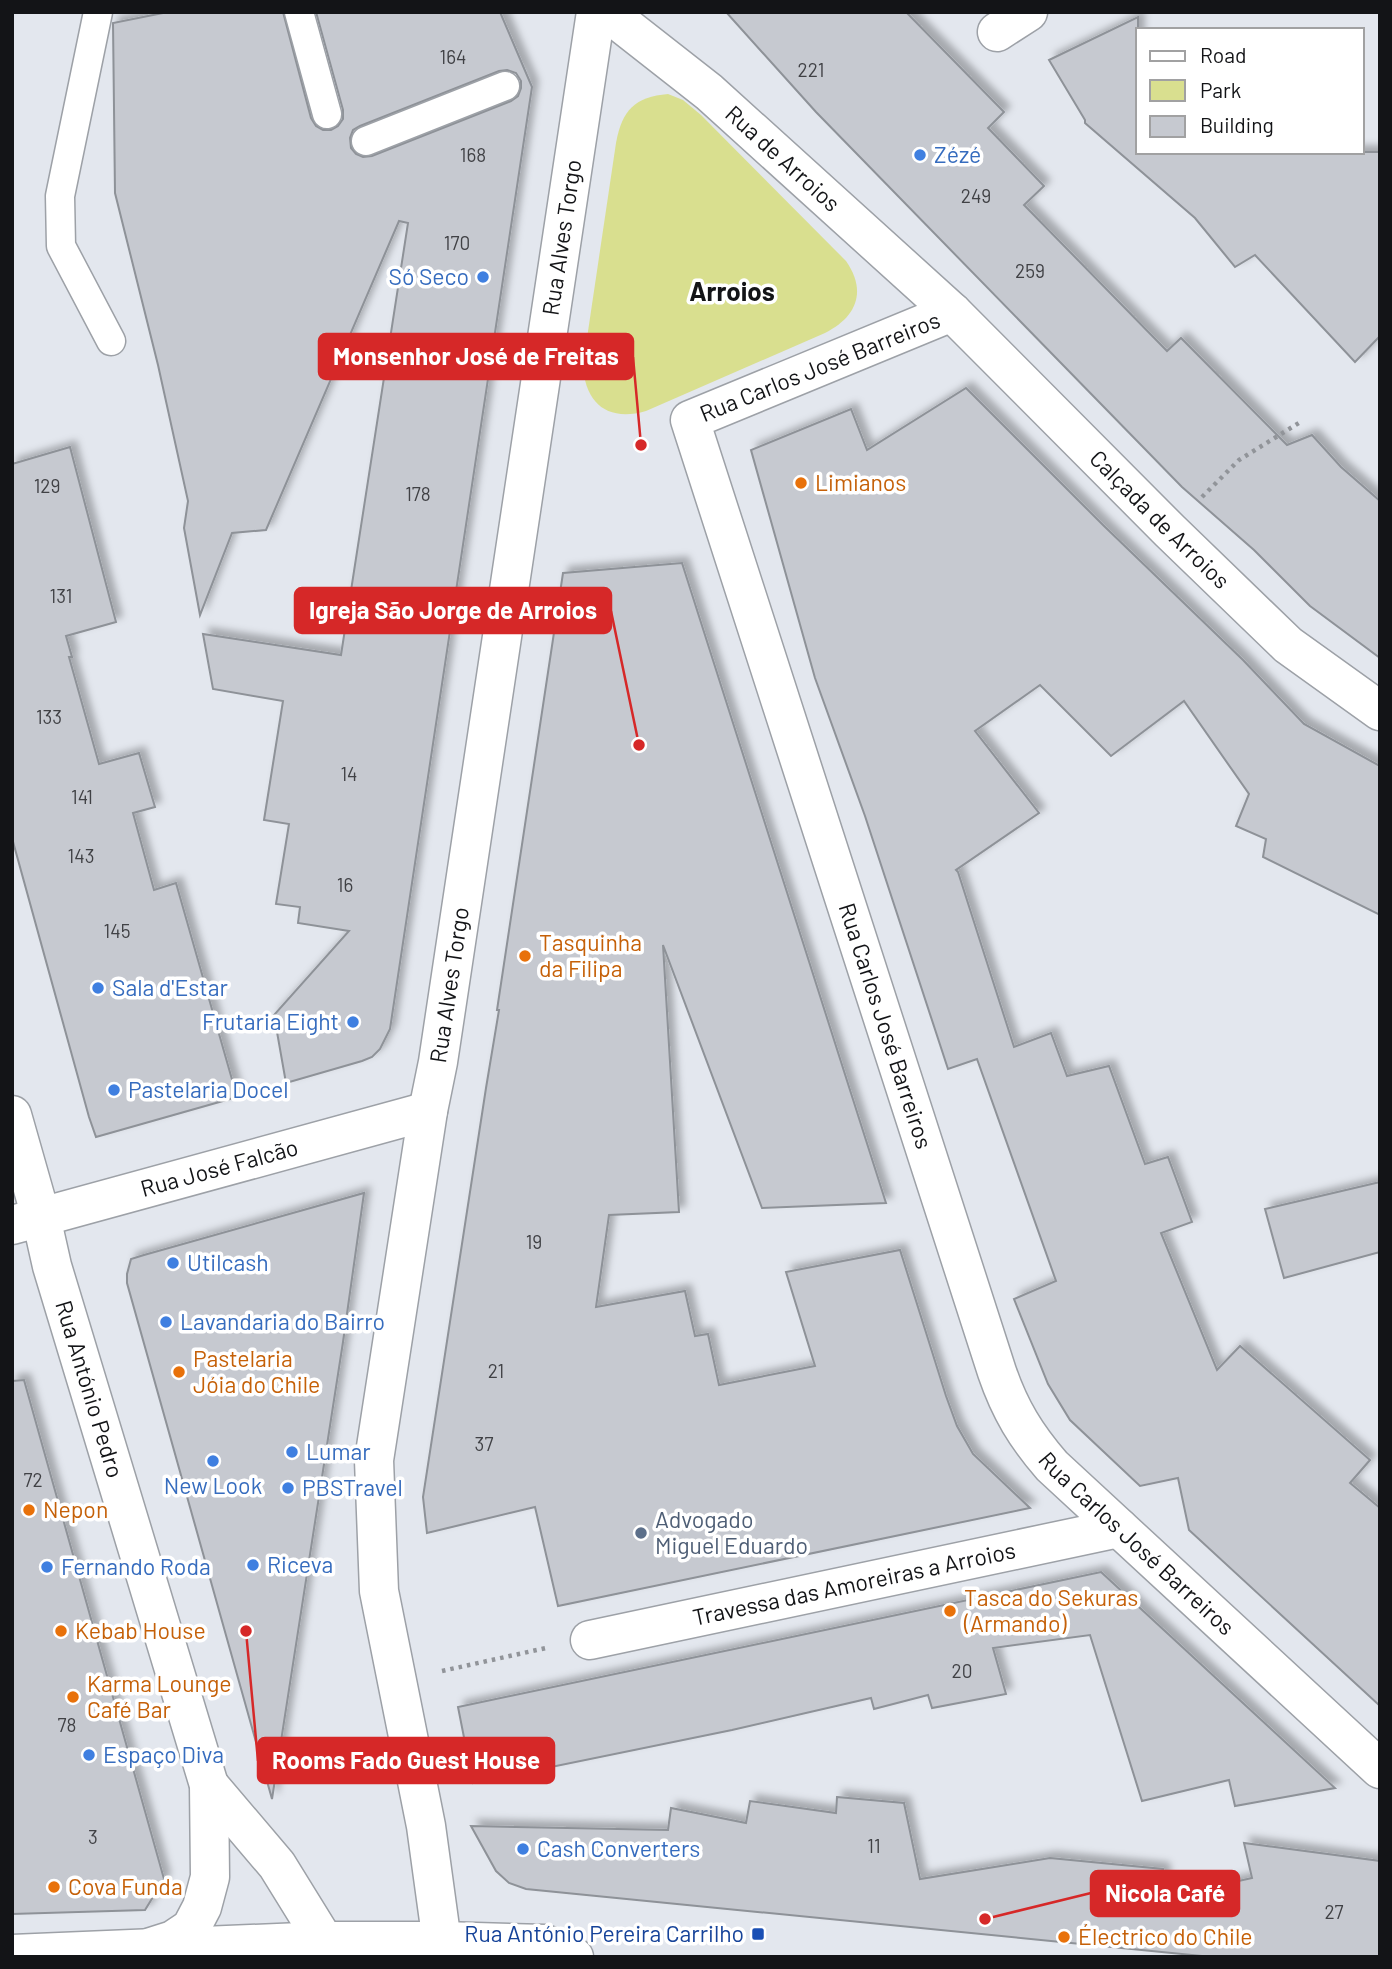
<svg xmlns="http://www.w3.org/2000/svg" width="1392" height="1969" font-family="Barlow,sans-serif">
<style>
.green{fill:#d9df8f}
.building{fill:#c6c9d0;stroke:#8e9298;stroke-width:2;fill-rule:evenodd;filter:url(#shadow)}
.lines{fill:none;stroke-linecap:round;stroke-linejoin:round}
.service-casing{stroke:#9da1a7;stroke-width:31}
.minor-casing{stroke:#9da1a7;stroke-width:41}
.secondary-casing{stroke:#9da1a7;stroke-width:41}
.path{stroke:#919499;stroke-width:4.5;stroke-dasharray:3.5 5;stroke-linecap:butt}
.service{stroke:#fff;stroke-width:28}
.minor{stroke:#fff;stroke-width:38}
.secondary{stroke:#fff;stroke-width:38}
.shop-dot{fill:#3f7fe0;stroke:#fff;stroke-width:2.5}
.food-dot{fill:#e8710a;stroke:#fff;stroke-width:2.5}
.service-dot{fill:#5c6f8a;stroke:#fff;stroke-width:2.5}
.transit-dot{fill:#1a4fb4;stroke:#fff;stroke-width:2.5}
.labels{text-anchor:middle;stroke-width:7;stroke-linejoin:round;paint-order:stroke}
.number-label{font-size:19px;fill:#404145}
.shop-label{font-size:23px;fill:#366cbe;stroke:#fff;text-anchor:start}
.street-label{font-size:23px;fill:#131417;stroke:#fff}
.food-label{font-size:23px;fill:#c56008;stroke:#fff;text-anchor:start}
.service-label{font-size:23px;fill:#4e5e75;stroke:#fff;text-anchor:start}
.transit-label{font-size:23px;fill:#164399;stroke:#fff;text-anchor:end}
.quarter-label{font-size:26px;font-weight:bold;fill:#131417;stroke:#fff}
.leader{fill:none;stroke:#d62828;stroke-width:2.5}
.callout-dot{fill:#d62828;stroke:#fff;stroke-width:2.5}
.callout{fill:#d62828;stroke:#d62828;stroke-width:2.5}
.callout-label{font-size:24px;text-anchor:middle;font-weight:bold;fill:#fff}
</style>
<defs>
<filter id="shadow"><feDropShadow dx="6" dy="-6" stdDeviation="3.5" flood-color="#0004"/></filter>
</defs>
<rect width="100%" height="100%" fill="#e3e7ee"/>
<path class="green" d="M 668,94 L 683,100 L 701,115 L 846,261 C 867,291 857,317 825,333 L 646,411 C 608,422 585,404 583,365 L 616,143 C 622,110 635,97 668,94 Z"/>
<g class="building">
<path d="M 168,12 L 283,12 L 311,118 L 316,126 L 323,130 L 331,130 L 338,126 L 343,119 L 343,110 L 316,12 L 500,12 L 532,87 L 390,1029 L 380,1049 L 372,1057 L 362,1061 L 286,1083 L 274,1015 L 349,931 L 298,923 L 300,907 L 276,904 L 289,824 L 264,820 L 283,701 L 213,689 L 203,634 L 341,655 L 408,223 L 399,221 L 266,530 L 232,533 L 200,615 L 184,528 L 188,501 L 158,365 L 115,193 L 113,23 ZM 507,70 L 516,73 L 521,81 L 521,88 L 518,96 L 511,101 L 372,156 L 363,157 L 356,154 L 351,148 L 350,138 L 353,130 L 360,126 L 499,71 Z"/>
<path d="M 726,12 L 906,12 L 1004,112 L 988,128 L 1044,186 L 1024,205 L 1167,351 L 1181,338 L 1287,445 L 1312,435 L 1341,467 L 1380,501 L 1380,658 L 1310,606 L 1254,550 L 1182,487 L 816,112 Z"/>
<path d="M 1138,17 L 1138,152 L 1380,152 L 1380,336 L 1355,362 L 1255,255 L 1235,267 L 1195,218 L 1085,123 L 1085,120 L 1049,60 Z"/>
<path d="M 966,388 L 1103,525 L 1243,660 L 1304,724 L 1380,766 L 1380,915 L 1263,857 L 1266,839 L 1236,826 L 1249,794 L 1184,701 L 1111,756 L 1040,685 L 975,731 L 1039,813 L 956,870 L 958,872 L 1014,1047 L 1051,1033 L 1067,1076 L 1109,1066 L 1145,1164 L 1168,1157 L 1192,1222 L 1161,1233 L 1217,1370 L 1240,1346 L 1370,1460 L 1350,1483 L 1380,1508 L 1380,1706 L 1189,1530 L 1178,1478 L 1140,1486 L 1070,1420 L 1048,1384 L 1014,1299 L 1056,1281 L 977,1059 L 948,1069 L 865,816 L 815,678 L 751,450 L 851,409 L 867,450 Z"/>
<path d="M 70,447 L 116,622 L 66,636 L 72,657 L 69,657 L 99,764 L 139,753 L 155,807 L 133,813 L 154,890 L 176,883 L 237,1097 L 96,1137 L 89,1117 L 12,838 L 12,464 Z"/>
<path d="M 682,563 L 886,1203 L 762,1208 L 663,945 L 679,1212 L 609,1215 L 596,1307 L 685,1291 L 695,1336 L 708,1334 L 719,1385 L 815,1366 L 786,1272 L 900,1250 L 946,1396 L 957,1426 L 973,1454 L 1030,1508 L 558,1606 L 535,1507 L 427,1533 L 423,1497 L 486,1088 L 499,1010 L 497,1010 L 563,573 Z"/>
<path d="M 1380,1182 L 1380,1252 L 1284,1278 L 1265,1209 Z"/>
<path d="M 364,1193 L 343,1342 L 272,1799 L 127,1283 L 127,1274 L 131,1259 L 144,1255 Z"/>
<path d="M 24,1380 L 164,1879 L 145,1910 L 12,1914 L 12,1381 Z"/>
<path d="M 1101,1572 L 1335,1788 L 1235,1806 L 1229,1780 L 1142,1801 L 1090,1635 L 993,1648 L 1006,1694 L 932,1708 L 928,1695 L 874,1709 L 871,1698 L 732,1730 L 473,1783 L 458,1707 Z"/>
<path d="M 837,1797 L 904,1803 L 920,1879 L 1050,1858 L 1163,1869 L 1167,1897 L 1252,1878 L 1244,1843 L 1380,1861 L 1380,1957 L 1212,1957 L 526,1889 L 509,1883 L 496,1871 L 471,1826 L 668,1830 L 671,1808 L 746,1823 L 750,1801 L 836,1813 Z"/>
</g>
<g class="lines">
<g class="service-casing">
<g id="service">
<path d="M 98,12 L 60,196 L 61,246 L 111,341"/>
<path d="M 299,12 L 327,114"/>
<path d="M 366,141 L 505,86"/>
</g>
</g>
<g class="minor-casing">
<g id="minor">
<path id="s1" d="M 607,12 L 709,92 L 952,312 L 1170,531 L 1288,645 L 1380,711"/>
<path d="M 997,32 L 1028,12"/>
<path id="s2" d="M 952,312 L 690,420 L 997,1372 C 1010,1410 1026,1436 1052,1466 L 1380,1769"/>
<path id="s3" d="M 12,1115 L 41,1217 L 52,1266 L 209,1785 L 210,1877 L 202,1907 L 191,1928 L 173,1940 L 151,1947"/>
<path id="s4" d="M 12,1225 L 428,1111"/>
<path id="s5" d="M 590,1640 L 1119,1528"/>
<path d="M 209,1785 L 277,1865 L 324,1941"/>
<path id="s6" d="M 444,1957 L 426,1826 L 379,1591 L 374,1460 L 428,1111 L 438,1062 L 596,12"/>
</g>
</g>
<g class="secondary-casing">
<path id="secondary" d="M 12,1954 L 324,1941 L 442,1941 L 545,1944 L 574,1957"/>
</g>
<g class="path">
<path d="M 1202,497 L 1239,460 L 1302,421"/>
<path d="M 442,1671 L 546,1648"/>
</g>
<use href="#service" class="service"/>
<use href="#minor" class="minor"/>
<use href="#secondary" class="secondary"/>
</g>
<g class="shop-dot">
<circle cx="920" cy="155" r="7"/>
<circle cx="483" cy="277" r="7"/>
<circle cx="98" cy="988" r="7"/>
<circle cx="353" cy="1022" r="7"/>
<circle cx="114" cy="1090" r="7"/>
<circle cx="173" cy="1263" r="7"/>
<circle cx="166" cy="1322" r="7"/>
<circle cx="292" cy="1452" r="7"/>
<circle cx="213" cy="1461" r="7"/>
<circle cx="288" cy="1488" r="7"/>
<circle cx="253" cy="1565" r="7"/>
<circle cx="47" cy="1567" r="7"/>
<circle cx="89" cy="1755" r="7"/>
<circle cx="523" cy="1849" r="7"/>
</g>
<g class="food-dot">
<circle cx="801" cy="483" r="7"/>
<circle cx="525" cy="956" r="7"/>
<circle cx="179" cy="1372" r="7"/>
<circle cx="29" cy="1510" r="7"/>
<circle cx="950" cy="1611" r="7"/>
<circle cx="61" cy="1631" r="7"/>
<circle cx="73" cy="1697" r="7"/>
<circle cx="54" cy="1887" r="7"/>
<circle cx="1064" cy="1937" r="7"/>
</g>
<circle class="service-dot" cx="641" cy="1533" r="7"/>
<rect class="transit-dot" x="751" y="1927" width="14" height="14" rx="3.5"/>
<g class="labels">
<g class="number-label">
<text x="453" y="64">164</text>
<text x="811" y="77">221</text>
<text x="473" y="162">168</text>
<text x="976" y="203">249</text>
<text x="457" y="250">170</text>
<text x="1030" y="278">259</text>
<text x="47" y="493">129</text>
<text x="418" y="501">178</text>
<text x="61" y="603">131</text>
<text x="49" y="724">133</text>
<text x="349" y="781">14</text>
<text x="82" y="804">141</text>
<text x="81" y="863">143</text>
<text x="345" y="892">16</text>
<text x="117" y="938">145</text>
<text x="534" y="1249">19</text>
<text x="496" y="1378">21</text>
<text x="484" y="1451">37</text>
<text x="33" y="1487">72</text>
<text x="962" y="1678">20</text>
<text x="67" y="1732">78</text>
<text x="93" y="1844">3</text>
<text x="874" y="1853">11</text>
<text x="1334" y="1919">27</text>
</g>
<g class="shop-label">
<text x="934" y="163">Zézé</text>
<text x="469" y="285" text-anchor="end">Só Seco</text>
<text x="112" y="996">Sala d'Estar</text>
<text x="339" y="1030" text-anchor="end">Frutaria Eight</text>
<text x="128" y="1098">Pastelaria Docel</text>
<text x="187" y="1271">Utilcash</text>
<text x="180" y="1330">Lavandaria do Bairro</text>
<text x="306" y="1460">Lumar</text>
<text x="213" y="1494" text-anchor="middle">New Look</text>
<text x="302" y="1496">PBSTravel</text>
<text x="267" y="1573">Riceva</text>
<text x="61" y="1575">Fernando Roda</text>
<text x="103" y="1763">Espaço Diva</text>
<text x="537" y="1857">Cash Converters</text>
</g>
<g class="street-label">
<text dy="8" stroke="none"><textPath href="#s1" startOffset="229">Rua de Arroios</textPath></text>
<text dy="8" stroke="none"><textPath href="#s6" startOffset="1740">Rua Alves Torgo</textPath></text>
<text transform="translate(820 367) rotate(-22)" y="8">Rua Carlos José Barreiros</text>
<text dy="8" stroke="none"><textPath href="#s1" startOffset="751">Calçada de Arroios</textPath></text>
<text dy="8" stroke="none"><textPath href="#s6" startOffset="984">Rua Alves Torgo</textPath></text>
<text dy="8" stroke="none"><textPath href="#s2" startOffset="920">Rua Carlos José Barreiros</textPath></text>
<text dy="8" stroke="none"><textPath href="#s4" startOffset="215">Rua José Falcão</textPath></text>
<text dy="8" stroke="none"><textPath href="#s3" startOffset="285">Rua António Pedro</textPath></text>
<text dy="8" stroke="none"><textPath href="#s2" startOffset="1508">Rua Carlos José Barreiros</textPath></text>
<text dy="8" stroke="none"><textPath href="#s5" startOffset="270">Travessa das Amoreiras a Arroios</textPath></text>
</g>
<g class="food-label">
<text x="815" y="491">Limianos</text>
<text x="539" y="951">Tasquinha<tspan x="539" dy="26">da Filipa</tspan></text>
<text x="193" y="1367">Pastelaria<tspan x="193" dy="26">Jóia do Chile</tspan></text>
<text x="43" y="1518">Nepon</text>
<text x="964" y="1606">Tasca do Sekuras<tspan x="964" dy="26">(Armando)</tspan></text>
<text x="75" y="1639">Kebab House</text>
<text x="87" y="1692">Karma Lounge<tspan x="87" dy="26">Café Bar</tspan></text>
<text x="68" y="1895">Cova Funda</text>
<text x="1078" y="1945">Électrico do Chile</text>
</g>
<g class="service-label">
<text x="655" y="1528">Advogado<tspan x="655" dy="26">Miguel Eduardo</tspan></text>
</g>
<g class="transit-label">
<text x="744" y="1942">Rua António Pereira Carrilho</text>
</g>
<g class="quarter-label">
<text x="732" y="301">Arroios</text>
</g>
</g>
<path class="leader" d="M641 445L633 357M639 745L611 611M246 1631L258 1761M985 1919L1091 1893"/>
<g class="callout-dot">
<circle cx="641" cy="445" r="7"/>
<circle cx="639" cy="745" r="7"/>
<circle cx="246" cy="1631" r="7"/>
<circle cx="985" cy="1919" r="7"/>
</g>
<g class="callout">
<rect x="319" y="334" width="314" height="45" rx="7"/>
<rect x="295" y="588" width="316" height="45" rx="7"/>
<rect x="258" y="1738" width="296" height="45" rx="7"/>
<rect x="1091" y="1871" width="148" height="45" rx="7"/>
</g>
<g class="callout-label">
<text x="476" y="365">Monsenhor José de Freitas</text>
<text x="453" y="619">Igreja São Jorge de Arroios</text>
<text x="406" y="1769">Rooms Fado Guest House</text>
<text x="1165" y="1902">Nicola Café</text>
</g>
<rect width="1392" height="1969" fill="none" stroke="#131417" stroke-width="28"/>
<rect x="1136" y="28" width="228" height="126" fill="#ffffff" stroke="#a1a1a2" stroke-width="2"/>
<rect x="1150" y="51" width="35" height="10" fill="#ffffff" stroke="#a1a1a2" stroke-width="2"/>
<text x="1200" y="63" font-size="21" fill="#131417">Road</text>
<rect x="1150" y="80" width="35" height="21" fill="#d9df8f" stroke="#a1a1a2" stroke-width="2"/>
<text x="1200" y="98" font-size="21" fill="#131417">Park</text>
<rect x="1150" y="116" width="35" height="21" fill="#c6c9d0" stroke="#a1a1a2" stroke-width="2"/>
<text x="1200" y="133" font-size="21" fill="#131417">Building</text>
</svg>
